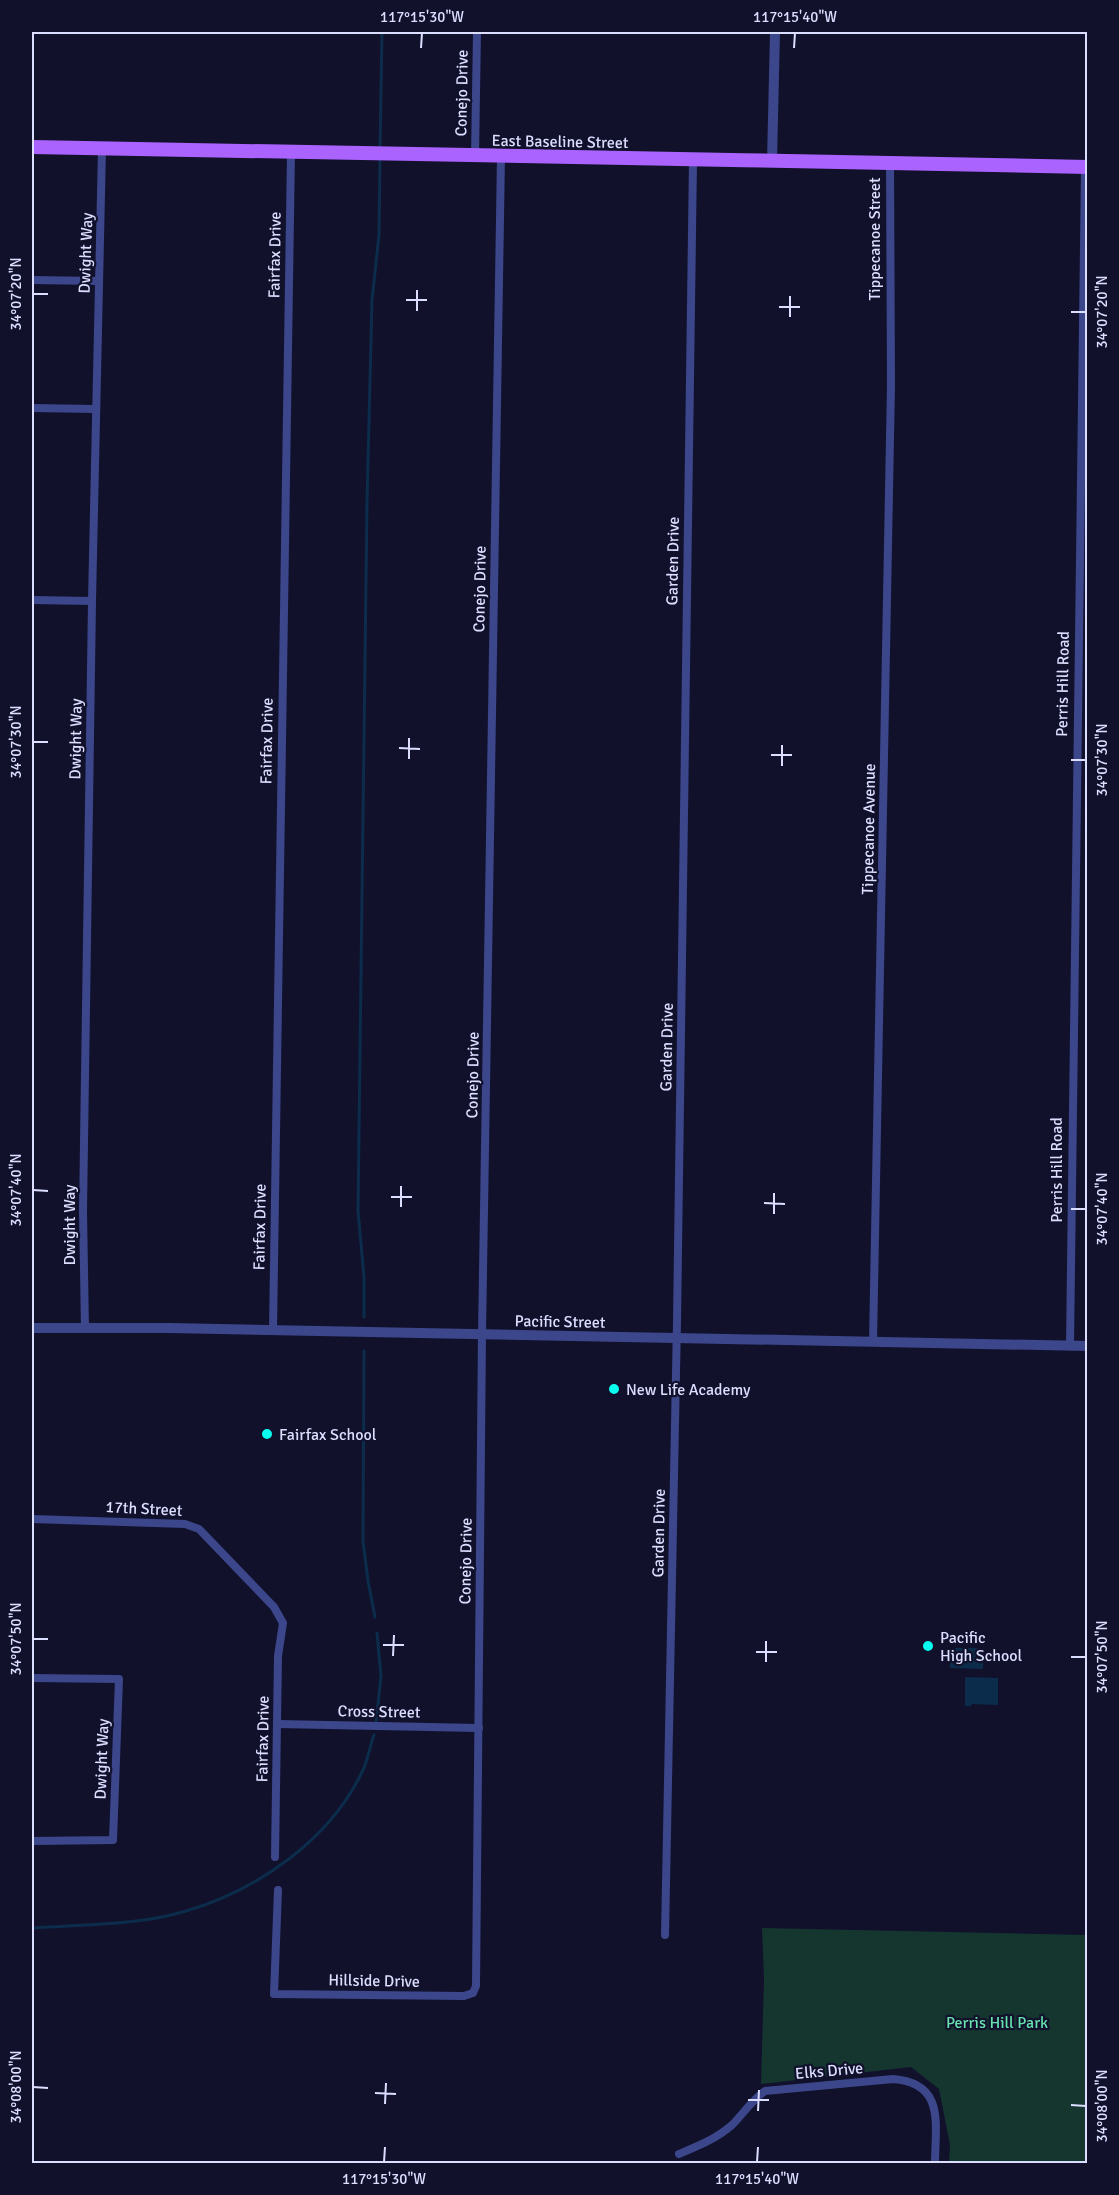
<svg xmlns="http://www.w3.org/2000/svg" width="1119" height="2195" font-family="Signika,sans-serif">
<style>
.green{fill:#14362f}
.water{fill:#0b2d4b}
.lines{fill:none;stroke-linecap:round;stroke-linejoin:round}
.stream{stroke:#0b2d4b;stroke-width:3}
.minor{stroke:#3c468b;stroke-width:8}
.tertiary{stroke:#3c468b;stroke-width:10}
.primary{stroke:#ab63ff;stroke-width:14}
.ticks{fill:none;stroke:#dcdeff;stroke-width:2}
.poi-dot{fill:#08ffef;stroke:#11112c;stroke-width:2}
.labels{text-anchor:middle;stroke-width:4.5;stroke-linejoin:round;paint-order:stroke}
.street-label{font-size:16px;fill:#dcdeff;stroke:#11112c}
.poi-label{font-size:16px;fill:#dcdeff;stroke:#11112c;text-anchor:start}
.park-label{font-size:16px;fill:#65e2ae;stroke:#11112c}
.neatline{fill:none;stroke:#dcdeff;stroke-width:2}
.ticks-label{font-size:15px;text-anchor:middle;fill:#dcdeff}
</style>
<rect width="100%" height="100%" fill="#11112c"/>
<path class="green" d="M 762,1928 L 1087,1935 L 1087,2163 L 949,2163 L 950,2145 L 939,2089 L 911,2067 L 761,2084 L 764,1979 Z"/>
<g class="water">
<path d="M 950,1648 L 984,1648 L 983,1669 L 950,1668 Z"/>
<path d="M 965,1677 L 998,1678 L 998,1705 L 972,1704 L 971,1706 L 965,1706 Z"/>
</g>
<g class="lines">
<g class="stream">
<path d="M 380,149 L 382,32"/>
<path d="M 364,1317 L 364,1277 L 358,1211 L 367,502 L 372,300 L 379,235 L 380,159"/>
<path d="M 364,1351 L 363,1541 L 368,1581 L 375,1617"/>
<path d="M 376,1723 L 381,1676 L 377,1633"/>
<path d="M 32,1928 C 82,1924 137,1926 186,1911 C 258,1890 331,1839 363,1770 C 368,1759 370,1746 374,1735"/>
</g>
<g class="minor">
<path d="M 475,156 L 477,32"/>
<path d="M 32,280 L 99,281"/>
<path d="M 32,408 L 95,409"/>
<path d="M 32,600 L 92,601"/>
<path d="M 85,1329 L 83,1211 L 92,601 L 102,149"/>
<path d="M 273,1330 L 291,152"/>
<path d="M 873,1342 L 891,385 L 890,162"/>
<path d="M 1070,1346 L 1085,167"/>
<path d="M 32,1519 L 185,1524 L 199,1529 L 274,1607 L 283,1623 L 278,1656 L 275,1857"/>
<path d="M 32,1678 L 119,1679 L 113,1840 L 32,1841"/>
<path d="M 278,1724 L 479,1728"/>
<path d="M 278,1890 L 274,1994 L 464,1996 L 473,1993 L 476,1986 L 482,1334 L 501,156"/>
<path d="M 665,1935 L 677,1322 L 693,160"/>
<path d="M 679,2154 C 698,2146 716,2139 732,2125 C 743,2114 752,2100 765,2091 L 893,2079 C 946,2083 935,2125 935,2164"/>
</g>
<g class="tertiary">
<path d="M 772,161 L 775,32"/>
<path d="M 32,1328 L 169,1328 L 1088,1346"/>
</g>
<path class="primary" d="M 32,147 C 383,155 736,159 1088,167"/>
</g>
<path class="ticks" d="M 421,48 L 422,33M 794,48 L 795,33M 33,294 L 48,294M 406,300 L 427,300M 779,307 L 800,307M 417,311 L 417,290M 1071,312 L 1086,312M 790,317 L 790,296M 33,742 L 48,742M 399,748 L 420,749M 771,755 L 792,755M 409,759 L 409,738M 1071,760 L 1086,760M 782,766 L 782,745M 33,1190 L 48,1191M 391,1197 L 412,1197M 764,1203 L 785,1204M 401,1207 L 401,1186M 1071,1209 L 1086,1209M 774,1214 L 774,1193M 33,1639 L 48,1639M 383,1645 L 404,1645M 756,1652 L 777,1652M 393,1656 L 394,1635M 1071,1657 L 1086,1657M 766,1662 L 766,1641M 33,2087 L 48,2088M 375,2093 L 396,2094M 748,2100 L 769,2100M 385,2104 L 386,2083M 1071,2105 L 1086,2106M 758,2111 L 759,2090M 384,2162 L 385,2147M 757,2162 L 758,2147"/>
<g class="poi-dot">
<circle cx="614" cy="1389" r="6"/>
<circle cx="267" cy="1434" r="6"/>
<circle cx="928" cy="1646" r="6"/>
</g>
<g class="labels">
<g class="street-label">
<text transform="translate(461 93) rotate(-89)" y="6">Conejo Drive</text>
<text transform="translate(560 141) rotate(1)" y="6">East Baseline Street</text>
<text transform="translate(874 239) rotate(-90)" y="6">Tippecanoe Street</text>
<text transform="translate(85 253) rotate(-88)" y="6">Dwight Way</text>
<text transform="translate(274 255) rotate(-89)" y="6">Fairfax Drive</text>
<text transform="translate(672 561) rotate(-89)" y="6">Garden Drive</text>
<text transform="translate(479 589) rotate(-89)" y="6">Conejo Drive</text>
<text transform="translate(1062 684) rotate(-89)" y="6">Perris Hill Road</text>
<text transform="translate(75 739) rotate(-89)" y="6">Dwight Way</text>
<text transform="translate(266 741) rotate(-89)" y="6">Fairfax Drive</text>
<text transform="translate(868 829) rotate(-89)" y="6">Tippecanoe Avenue</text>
<text transform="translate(666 1047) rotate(-89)" y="6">Garden Drive</text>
<text transform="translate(472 1075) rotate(-89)" y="6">Conejo Drive</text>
<text transform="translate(1056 1170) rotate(-90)" y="6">Perris Hill Road</text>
<text transform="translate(69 1225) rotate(-90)" y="6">Dwight Way</text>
<text transform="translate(259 1227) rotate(-89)" y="6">Fairfax Drive</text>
<text transform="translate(560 1321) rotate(1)" y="6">Pacific Street</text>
<text transform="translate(144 1508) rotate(3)" y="6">17th Street</text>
<text transform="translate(658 1533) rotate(-89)" y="6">Garden Drive</text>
<text transform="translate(465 1561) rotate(-89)" y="6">Conejo Drive</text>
<text transform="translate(379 1711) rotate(1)" y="6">Cross Street</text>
<text transform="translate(262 1739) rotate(-89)" y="6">Fairfax Drive</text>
<text transform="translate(101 1759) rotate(-88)" y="6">Dwight Way</text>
<text transform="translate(374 1980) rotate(1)" y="6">Hillside Drive</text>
<text transform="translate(829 2070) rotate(-5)" y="6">Elks Drive</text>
</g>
<g class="poi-label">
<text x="626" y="1395">New Life Academy</text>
<text x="279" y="1440">Fairfax School</text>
<text x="940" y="1643">Pacific<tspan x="940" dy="18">High School</tspan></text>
</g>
<g class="park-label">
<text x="997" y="2028">Perris Hill Park</text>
</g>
</g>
<rect width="1119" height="2195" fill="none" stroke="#11112c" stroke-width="66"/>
<rect x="33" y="33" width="1053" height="2129" class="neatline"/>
<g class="ticks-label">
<text x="422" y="22">117°15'30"W</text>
<text x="795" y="22">117°15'40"W</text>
<text transform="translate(16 294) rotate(-90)" y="5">34°07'20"N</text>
<text transform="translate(1102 312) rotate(-90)" y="5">34°07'20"N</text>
<text transform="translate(16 742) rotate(-90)" y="5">34°07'30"N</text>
<text transform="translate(1102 760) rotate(-90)" y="5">34°07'30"N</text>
<text transform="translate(16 1190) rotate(-90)" y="5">34°07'40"N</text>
<text transform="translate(1102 1209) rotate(-90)" y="5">34°07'40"N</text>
<text transform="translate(16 1639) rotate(-90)" y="5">34°07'50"N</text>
<text transform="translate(1102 1657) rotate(-90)" y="5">34°07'50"N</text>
<text transform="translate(16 2087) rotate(-90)" y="5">34°08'00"N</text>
<text transform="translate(1102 2106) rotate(-90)" y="5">34°08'00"N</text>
<text x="384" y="2184">117°15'30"W</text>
<text x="757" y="2184">117°15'40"W</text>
</g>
</svg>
